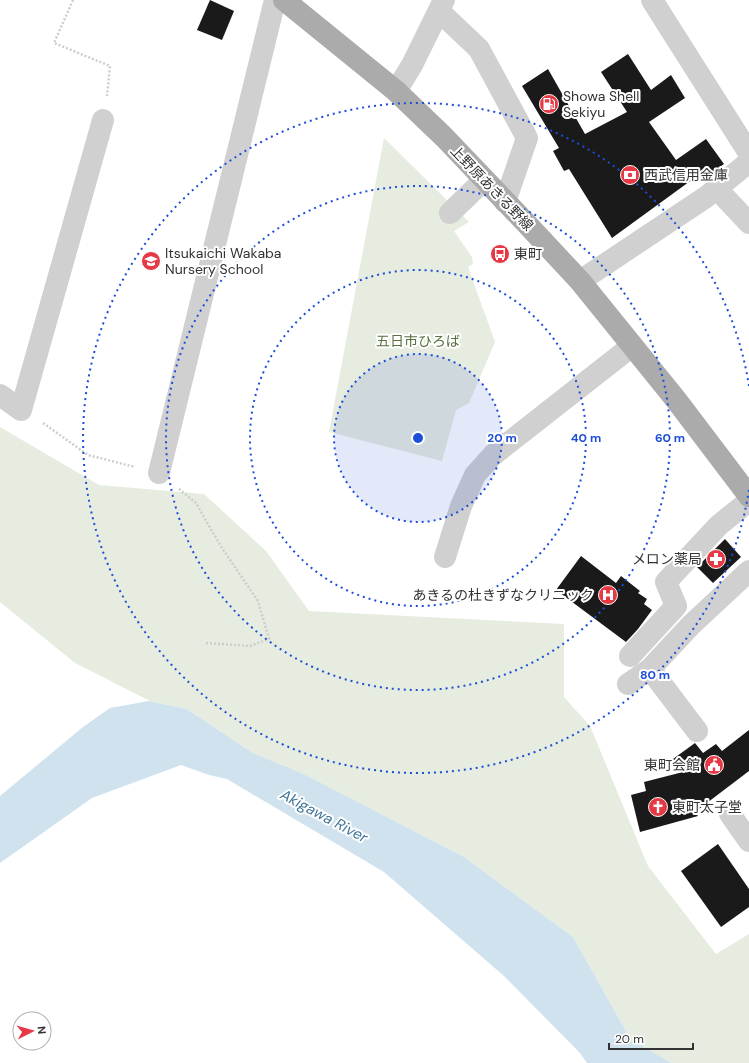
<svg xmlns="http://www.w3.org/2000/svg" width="749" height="1063" font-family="'DM Sans','Noto Sans JP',sans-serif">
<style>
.green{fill:#e6ecdf}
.water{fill:#cfe2ee}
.building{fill:#1a1a1a}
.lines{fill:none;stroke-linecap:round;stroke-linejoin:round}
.path{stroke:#cdcdcd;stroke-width:2.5;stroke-dasharray:2 2;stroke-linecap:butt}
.minor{stroke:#d0d0d0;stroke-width:22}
.major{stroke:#ababab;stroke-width:22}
.ring{fill:none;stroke:#1d4ed8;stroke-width:2;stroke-dasharray:2 4}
.labels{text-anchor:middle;stroke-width:4;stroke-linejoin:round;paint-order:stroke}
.poi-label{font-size:14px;fill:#333;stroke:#fff;text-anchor:start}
.street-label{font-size:14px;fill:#333;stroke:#fff}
.park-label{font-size:14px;fill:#56703f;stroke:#fff}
.water-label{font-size:15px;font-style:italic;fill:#3f7597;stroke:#fff}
.centre{fill:#1d4ed8;stroke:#fff;stroke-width:2}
.ring-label{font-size:12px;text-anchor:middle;font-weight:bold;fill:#1d4ed8;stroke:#fff;stroke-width:4;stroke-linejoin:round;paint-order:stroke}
</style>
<rect width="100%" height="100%" fill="#fff"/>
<g class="green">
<path d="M 384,138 L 469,222 L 454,231 L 472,257 L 473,264 L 468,267 L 495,342 L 469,403 L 456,410 L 442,461 L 329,432 Z"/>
<path d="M 0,427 L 99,485 L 204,494 L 266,551 L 309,611 L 564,624 L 564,697 L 590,726 L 648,866 L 716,954 L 749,934 L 749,1063 L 672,1063 L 631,1040 L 573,937 L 464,857 L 304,774 L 253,753 L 187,709 L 150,701 L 75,663 L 0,602 Z"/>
</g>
<path class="water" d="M 149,701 L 187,709 L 253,753 L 304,774 L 464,857 L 573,937 L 631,1040 L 672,1063 L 587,1063 L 580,1053 L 504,976 L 384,872 L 227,779 L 209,775 L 181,765 L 92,798 L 0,863 L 0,796 L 83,727 L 110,708 Z"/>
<g class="building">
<path d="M 210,0 L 234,11 L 222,40 L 197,30 Z"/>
<path d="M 628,54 L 651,90 L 671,75 L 685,98 L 649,122 L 676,160 L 706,139 L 724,164 L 697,183 L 693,179 L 612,238 L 569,169 L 564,171 L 553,151 L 559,148 L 522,86 L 548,69 L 585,134 L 627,112 L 601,72 Z"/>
<path d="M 725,539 L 741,557 L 713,583 L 697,567 Z"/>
<path d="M 581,556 L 616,583 L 621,576 L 640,591 L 638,593 L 647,599 L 644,604 L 652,610 L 638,629 L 626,642 L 556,590 Z"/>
<path d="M 749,730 L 749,771 L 695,812 L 698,816 L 640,832 L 631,795 L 646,791 L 644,782 L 683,772 L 673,759 L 695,743 L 703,753 L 716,744 L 722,751 Z"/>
<path d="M 718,844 L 749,889 L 749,907 L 721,927 L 681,871 Z"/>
</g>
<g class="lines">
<g class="path">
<path d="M 73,0 L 54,43 L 110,66 L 107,96"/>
<path d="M 43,423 L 88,455 L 135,467"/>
<path d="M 179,489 L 196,503 L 220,545 L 258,601 L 269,639 L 250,646 L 206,643"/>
</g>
<g class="minor">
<path d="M 652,0 L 749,153"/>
<path d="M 439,11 L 479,49 L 527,138 L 505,202"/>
<path d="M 396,91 L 412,65 L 444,0"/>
<path d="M 717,189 L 749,223"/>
<path d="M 450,213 L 484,180"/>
<path d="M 580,281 L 706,197 L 749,162"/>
<path d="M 0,395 L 21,410 L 103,120"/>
<path d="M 159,473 L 275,0"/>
<path d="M 445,557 L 461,506 L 475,475 L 493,455 L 632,346"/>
<path d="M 630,656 L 676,606 L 666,582 L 719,525 L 749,501"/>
<path d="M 650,669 L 697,731"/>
<path d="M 628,684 L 650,669 L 691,625 L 749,571"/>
<path d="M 730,814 L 749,841"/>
</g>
<path class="major" d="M 284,0 L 396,91 L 444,137 L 525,222 L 580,281 L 677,401 L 749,496"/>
</g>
<circle cx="418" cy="438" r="84" fill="#1d4ed8" fill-opacity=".12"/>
<g class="ring">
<circle cx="418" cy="438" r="84"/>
<circle cx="418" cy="438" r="168"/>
<circle cx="418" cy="438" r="252"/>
<path d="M749 490A335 335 0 1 1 749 386"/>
</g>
<defs>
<g id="fuel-disc" transform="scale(1)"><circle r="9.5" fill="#e63946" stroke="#fff"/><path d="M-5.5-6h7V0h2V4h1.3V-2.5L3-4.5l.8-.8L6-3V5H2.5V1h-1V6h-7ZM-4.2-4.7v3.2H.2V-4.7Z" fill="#fff"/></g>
<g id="bank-disc" transform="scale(1)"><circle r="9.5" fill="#e63946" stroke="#fff"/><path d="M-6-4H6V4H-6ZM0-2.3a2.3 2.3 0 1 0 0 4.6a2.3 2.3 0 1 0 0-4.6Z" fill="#fff"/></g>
<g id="bus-disc" transform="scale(1)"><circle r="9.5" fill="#e63946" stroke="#fff"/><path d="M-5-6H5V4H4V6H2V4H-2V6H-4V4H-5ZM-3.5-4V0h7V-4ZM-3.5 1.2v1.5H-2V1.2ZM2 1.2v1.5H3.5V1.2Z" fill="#fff"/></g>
<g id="school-disc" transform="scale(1)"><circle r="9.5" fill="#e63946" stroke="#fff"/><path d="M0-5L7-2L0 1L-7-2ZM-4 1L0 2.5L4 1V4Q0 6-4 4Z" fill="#fff"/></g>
<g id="pharmacy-disc" transform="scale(1)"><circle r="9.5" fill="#e63946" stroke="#fff"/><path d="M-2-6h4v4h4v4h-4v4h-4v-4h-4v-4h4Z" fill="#fff"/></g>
<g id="hospital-disc" transform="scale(1)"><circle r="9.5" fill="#e63946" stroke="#fff"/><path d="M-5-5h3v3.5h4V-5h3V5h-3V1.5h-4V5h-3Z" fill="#fff"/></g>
<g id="civic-disc" transform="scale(1)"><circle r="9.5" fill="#e63946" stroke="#fff"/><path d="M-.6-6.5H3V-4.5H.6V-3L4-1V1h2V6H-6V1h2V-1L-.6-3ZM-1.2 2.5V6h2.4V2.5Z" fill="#fff"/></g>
<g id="church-disc" transform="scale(1)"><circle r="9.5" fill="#e63946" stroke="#fff"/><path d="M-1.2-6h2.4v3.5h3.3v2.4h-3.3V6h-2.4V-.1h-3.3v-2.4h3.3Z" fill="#fff"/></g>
</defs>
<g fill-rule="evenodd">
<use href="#fuel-disc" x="549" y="104"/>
<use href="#bank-disc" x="630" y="175"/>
<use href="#bus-disc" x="500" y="254"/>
<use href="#school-disc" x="151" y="261"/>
<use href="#pharmacy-disc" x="716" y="559"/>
<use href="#hospital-disc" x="608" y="595"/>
<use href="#civic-disc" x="714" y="765"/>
<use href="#church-disc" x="658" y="807"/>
</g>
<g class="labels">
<g class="poi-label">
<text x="563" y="101">Showa Shell<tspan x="563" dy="16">Sekiyu</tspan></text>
<text x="644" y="180">西武信用金庫</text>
<text x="165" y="258">Itsukaichi Wakaba<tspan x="165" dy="16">Nursery School</tspan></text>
<text x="514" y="259">東町</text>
<text x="702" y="564" text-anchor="end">メロン薬局</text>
<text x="594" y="600" text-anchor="end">あきるの杜きずなクリニック</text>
<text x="700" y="770" text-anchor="end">東町会館</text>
<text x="672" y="812">東町太子堂</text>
</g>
<g class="street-label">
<text transform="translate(492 188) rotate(46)" y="5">上野原あきる野線</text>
</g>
<g class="park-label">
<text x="418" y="346">五日市ひろば</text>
</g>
<g class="water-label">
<text transform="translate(324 816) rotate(28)" y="5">Akigawa River</text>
</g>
</g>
<circle cx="418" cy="438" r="6" class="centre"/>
<g class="ring-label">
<text x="502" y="442">20 m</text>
<text x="586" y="442">40 m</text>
<text x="670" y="442">60 m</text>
<text x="655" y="679">80 m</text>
</g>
<g transform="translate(32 1031) rotate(84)"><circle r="19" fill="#ffffff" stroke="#adadad"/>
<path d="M0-3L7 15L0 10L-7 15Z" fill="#e63946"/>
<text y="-6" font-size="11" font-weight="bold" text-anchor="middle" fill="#333333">N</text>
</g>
<path d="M609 1043v6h84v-6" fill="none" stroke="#333333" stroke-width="2"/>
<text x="615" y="1043" font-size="12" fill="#333333" stroke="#ffffff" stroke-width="3" paint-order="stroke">20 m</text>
</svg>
